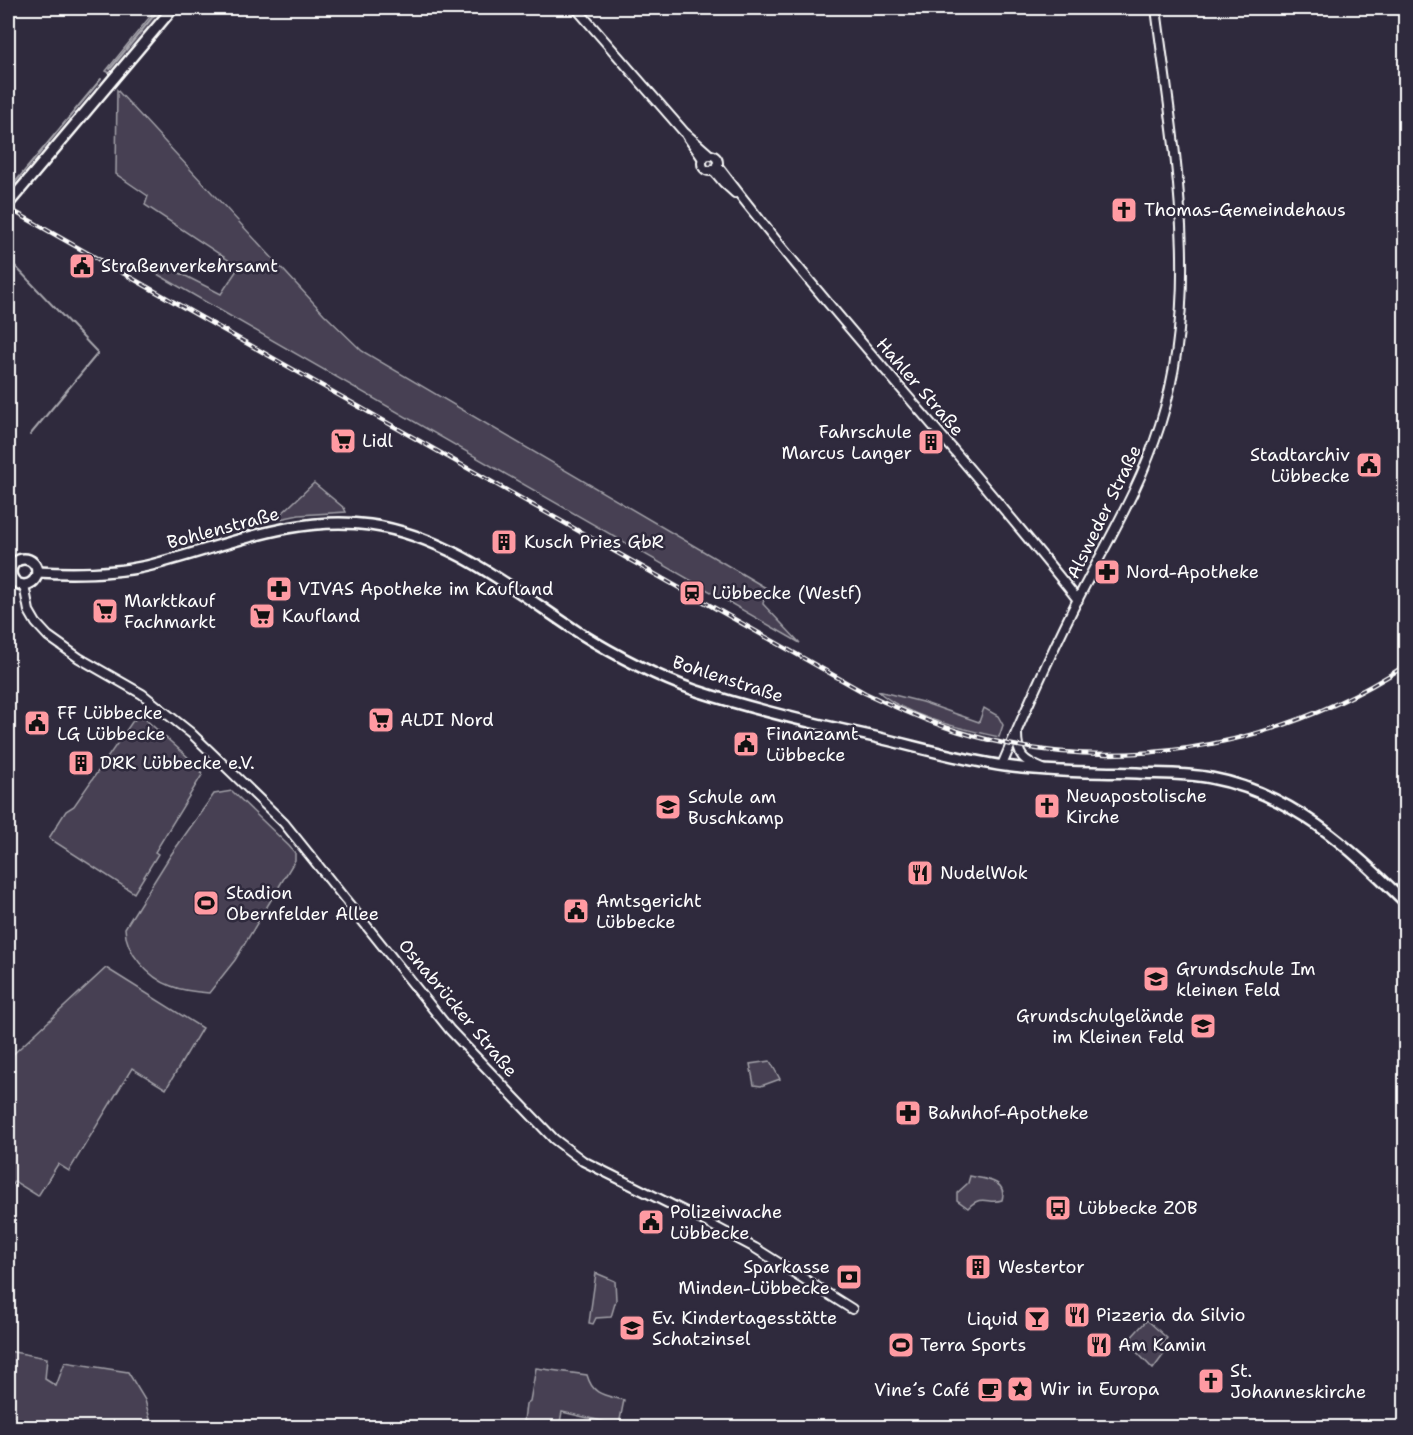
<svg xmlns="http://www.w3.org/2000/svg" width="1413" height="1435" font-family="'Shantell Sans',sans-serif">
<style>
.green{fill:#464152;stroke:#a2a0a8;stroke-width:1.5}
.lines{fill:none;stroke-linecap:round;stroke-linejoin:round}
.stream{stroke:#a7a6ad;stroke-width:2}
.minor-casing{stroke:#fff;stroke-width:12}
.major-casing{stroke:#fff;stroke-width:14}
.minor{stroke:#2f2a3d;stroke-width:8}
.major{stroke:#2f2a3d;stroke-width:9}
.rail-casing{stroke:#fff;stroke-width:4.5}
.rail{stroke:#2f2a3d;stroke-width:2;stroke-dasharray:7;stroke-linecap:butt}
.labels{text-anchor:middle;stroke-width:5;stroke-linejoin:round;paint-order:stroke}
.poi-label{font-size:18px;fill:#fff;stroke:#2f2a3d;text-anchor:start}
.street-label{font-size:18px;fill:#fff;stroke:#2f2a3d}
</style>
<rect width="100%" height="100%" fill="#2f2a3d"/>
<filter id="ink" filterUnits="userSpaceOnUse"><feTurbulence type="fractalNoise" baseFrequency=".0167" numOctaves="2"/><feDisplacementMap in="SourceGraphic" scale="12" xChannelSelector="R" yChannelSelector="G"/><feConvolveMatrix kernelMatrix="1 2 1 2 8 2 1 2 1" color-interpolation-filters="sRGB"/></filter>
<g filter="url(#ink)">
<g class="green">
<path d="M 157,8 L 166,8 L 112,74 L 106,71 Z"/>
<path d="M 117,90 L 324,314 L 362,351 L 766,588 L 763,604 L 800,643 L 157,274 L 164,265 L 221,294 L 239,267 L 145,205 L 148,196 L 116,174 Z"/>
<path d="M 314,483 L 344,508 L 346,512 L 299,515 L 275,520 Z"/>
<path d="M 878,691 L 922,702 L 979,722 L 984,708 L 998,716 L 1003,725 L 999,737 C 962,729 905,716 878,691 Z"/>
<path d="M 138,718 L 145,719 L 199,767 L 202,775 L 155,852 L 158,854 L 134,893 L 49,838 L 66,811 L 74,806 L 132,722 Z"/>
<path d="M 232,791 L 289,846 L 295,853 L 295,860 L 235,960 L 209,993 C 196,992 183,991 171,986 C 149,978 125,952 125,928 L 170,856 L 214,794 Z"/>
<path d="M 106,968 L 202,1028 L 166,1089 L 132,1068 L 69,1171 L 58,1164 L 38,1196 L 14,1181 L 8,1195 L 8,1059 Z"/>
<path d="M 770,1061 L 780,1079 L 761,1086 L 754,1085 L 750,1064 Z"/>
<path d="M 970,1176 C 984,1179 1008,1180 1002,1200 C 987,1205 983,1193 968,1208 L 957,1200 L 957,1193 L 968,1183 Z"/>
<path d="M 596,1273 L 615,1281 L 616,1300 L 611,1317 L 596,1318 L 593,1324 L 589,1323 Z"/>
<path d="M 1147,1320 L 1167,1338 L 1158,1349 L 1164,1354 L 1153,1369 L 1127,1342 Z"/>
<path d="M 8,1351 L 47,1358 L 45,1379 L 56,1386 L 65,1362 L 128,1372 L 145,1400 L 152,1427 L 8,1427 Z"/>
<path d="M 536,1368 L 587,1375 C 593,1396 605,1395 624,1400 L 619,1425 L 562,1412 L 559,1427 L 544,1427 L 544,1425 L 524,1421 L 526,1404 L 530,1401 Z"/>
</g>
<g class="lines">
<g class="stream">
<path d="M 110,69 L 160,8"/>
<path d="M 8,191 L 101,79"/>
<path d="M 14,265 L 98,353 L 30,435"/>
</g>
<g class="minor-casing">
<g id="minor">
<path d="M 576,8 L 684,132 L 710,155"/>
<path d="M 687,136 L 703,159"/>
<circle cx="710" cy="163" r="8"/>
<path d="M 717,165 C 831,315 961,452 1078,600"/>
<path d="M 713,170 L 723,182 L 735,193"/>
<path d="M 24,585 L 29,611 L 36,623 L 48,636 L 79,658 L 142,694 L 191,733 L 284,823 L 450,1030 L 554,1139 L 583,1161 L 706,1222 L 755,1248 L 852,1309"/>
<path d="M 1017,734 C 1017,757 1024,761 1043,769"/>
<path d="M 1002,765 C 1026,709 1051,652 1079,597 C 1108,540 1141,486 1160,425 C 1203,289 1173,145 1156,8"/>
</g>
</g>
<g class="major-casing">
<g id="major">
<path d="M 8,204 L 173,8"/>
<circle cx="24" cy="572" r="13"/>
<path d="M 37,572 C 74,574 111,574 147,566 C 221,548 293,514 370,525 C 449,536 514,590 578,632 C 615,655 655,676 697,691 C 755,710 815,724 875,737 C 918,747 961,760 1005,766 C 1049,772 1093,772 1137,773 C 1161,774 1187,773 1211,778 C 1292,793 1349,847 1406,903"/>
</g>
</g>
<use href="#minor" class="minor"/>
<use href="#major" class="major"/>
<g class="rail-casing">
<path id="rail" d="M 8,208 L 865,693 C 895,707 925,721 957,731 C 1107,778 1275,751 1406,665"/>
</g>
<use href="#rail" class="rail"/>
</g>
</g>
<defs>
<g id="church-square" transform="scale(1.35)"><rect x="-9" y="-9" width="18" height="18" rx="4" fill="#ff9aa2" stroke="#2f2a3d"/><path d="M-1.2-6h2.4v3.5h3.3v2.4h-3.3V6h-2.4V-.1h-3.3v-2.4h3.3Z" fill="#111"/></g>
<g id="civic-square" transform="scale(1.35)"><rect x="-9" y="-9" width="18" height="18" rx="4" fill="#ff9aa2" stroke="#2f2a3d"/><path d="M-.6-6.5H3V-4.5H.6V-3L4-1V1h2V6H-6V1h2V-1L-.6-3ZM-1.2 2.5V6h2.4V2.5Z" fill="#111"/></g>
<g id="supermarket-square" transform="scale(1.35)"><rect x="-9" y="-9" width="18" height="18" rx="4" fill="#ff9aa2" stroke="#2f2a3d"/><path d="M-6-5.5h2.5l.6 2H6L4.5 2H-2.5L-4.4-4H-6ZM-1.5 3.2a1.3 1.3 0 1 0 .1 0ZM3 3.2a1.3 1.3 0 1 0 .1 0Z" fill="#111"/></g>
<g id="building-square" transform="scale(1.35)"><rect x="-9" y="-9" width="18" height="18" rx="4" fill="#ff9aa2" stroke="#2f2a3d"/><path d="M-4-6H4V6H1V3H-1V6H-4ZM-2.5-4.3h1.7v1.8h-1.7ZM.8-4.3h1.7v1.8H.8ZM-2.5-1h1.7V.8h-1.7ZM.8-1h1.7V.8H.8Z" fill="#111"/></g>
<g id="pharmacy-square" transform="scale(1.35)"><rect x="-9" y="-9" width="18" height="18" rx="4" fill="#ff9aa2" stroke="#2f2a3d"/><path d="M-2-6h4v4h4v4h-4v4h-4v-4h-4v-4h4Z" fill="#111"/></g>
<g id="station-square" transform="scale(1.35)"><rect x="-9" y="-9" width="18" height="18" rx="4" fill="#ff9aa2" stroke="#2f2a3d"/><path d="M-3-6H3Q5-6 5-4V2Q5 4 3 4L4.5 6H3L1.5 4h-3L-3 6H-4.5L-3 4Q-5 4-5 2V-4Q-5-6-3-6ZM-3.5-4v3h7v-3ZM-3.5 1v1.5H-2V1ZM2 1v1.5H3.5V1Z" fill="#111"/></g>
<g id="school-square" transform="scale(1.35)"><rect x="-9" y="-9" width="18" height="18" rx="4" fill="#ff9aa2" stroke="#2f2a3d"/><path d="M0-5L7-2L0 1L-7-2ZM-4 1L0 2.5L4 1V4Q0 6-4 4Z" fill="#111"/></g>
<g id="restaurant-square" transform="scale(1.35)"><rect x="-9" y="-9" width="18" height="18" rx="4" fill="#ff9aa2" stroke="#2f2a3d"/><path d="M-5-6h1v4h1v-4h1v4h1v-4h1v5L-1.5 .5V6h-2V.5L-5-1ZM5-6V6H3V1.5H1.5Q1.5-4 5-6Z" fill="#111"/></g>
<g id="stadium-square" transform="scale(1.35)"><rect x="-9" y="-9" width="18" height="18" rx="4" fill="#ff9aa2" stroke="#2f2a3d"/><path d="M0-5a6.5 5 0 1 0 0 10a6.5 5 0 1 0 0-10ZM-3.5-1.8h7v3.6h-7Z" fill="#111"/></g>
<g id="bus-square" transform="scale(1.35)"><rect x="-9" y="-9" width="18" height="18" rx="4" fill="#ff9aa2" stroke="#2f2a3d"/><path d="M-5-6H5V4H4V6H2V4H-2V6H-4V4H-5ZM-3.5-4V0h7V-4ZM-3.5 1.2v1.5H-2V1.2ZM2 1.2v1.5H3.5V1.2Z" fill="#111"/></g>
<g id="bank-square" transform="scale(1.35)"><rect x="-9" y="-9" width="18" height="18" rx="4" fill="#ff9aa2" stroke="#2f2a3d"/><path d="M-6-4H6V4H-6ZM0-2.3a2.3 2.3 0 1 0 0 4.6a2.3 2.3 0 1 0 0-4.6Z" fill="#111"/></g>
<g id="bar-square" transform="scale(1.35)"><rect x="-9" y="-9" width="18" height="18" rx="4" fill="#ff9aa2" stroke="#2f2a3d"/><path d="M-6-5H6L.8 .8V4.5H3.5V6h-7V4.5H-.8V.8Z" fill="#111"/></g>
<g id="sight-square" transform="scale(1.35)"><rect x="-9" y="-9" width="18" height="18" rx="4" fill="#ff9aa2" stroke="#2f2a3d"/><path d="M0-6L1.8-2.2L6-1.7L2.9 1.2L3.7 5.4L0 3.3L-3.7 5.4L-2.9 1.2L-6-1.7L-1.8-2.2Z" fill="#111"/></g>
<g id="cafe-square" transform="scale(1.35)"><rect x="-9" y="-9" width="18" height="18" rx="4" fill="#ff9aa2" stroke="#2f2a3d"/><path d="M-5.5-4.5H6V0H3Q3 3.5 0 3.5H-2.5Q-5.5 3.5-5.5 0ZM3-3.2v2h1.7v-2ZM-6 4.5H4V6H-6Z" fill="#111"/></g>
</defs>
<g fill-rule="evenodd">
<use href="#church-square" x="1124" y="210"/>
<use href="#civic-square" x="82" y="266"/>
<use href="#supermarket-square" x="343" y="441"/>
<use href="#building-square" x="931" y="442"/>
<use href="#civic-square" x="1369" y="465"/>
<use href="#building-square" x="504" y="542"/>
<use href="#pharmacy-square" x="1107" y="572"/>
<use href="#pharmacy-square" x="279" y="589"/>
<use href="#station-square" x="692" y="593"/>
<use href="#supermarket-square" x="105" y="611"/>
<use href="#supermarket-square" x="262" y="616"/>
<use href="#supermarket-square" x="381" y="720"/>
<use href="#civic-square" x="37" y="723"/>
<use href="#civic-square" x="746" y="744"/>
<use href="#building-square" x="81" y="763"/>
<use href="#church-square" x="1047" y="806"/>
<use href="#school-square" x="668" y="807"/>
<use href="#restaurant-square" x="920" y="873"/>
<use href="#stadium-square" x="206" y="903"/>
<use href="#civic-square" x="576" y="911"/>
<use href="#school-square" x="1156" y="979"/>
<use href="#school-square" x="1203" y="1026"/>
<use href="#pharmacy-square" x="908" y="1113"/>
<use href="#bus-square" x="1058" y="1208"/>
<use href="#civic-square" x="651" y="1222"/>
<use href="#building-square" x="978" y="1267"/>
<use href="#bank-square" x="849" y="1277"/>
<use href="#restaurant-square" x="1077" y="1315"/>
<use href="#bar-square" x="1037" y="1319"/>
<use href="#school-square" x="632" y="1328"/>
<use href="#stadium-square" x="901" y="1345"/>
<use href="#restaurant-square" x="1099" y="1345"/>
<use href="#church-square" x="1211" y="1381"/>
<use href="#sight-square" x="1020" y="1389"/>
<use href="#cafe-square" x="990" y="1390"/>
</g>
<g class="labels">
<g class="poi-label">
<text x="1144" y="216">Thomas-Gemeindehaus</text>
<text x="101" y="272">Straßenverkehrsamt</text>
<text x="912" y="438" text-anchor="end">Fahrschule<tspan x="912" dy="21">Marcus Langer</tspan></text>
<text x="362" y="447">Lidl</text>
<text x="1350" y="461" text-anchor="end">Stadtarchiv<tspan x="1350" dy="21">Lübbecke</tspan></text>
<text x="524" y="548">Kusch Pries GbR</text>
<text x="1126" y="578">Nord-Apotheke</text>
<text x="298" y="595">VIVAS Apotheke im Kaufland</text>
<text x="712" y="599">Lübbecke (Westf)</text>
<text x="124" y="607">Marktkauf<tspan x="124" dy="21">Fachmarkt</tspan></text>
<text x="282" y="622">Kaufland</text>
<text x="57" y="719">FF Lübbecke<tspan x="57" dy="21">LG Lübbecke</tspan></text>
<text x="400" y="726">ALDI Nord</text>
<text x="766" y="740">Finanzamt<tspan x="766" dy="21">Lübbecke</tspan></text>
<text x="100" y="769">DRK Lübbecke e.V.</text>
<text x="1066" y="802">Neuapostolische<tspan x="1066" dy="21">Kirche</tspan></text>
<text x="688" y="803">Schule am<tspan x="688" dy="21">Buschkamp</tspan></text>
<text x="940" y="879">NudelWok</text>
<text x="226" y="899">Stadion<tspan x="226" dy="21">Obernfelder Allee</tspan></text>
<text x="596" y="907">Amtsgericht<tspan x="596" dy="21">Lübbecke</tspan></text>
<text x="1176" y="975">Grundschule Im<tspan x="1176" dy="21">kleinen Feld</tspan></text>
<text x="1184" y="1022" text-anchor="end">Grundschulgelände<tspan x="1184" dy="21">im Kleinen Feld</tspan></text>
<text x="928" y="1119">Bahnhof-Apotheke</text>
<text x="1078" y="1214">Lübbecke ZOB</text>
<text x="670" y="1218">Polizeiwache<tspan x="670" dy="21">Lübbecke</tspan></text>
<text x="830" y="1273" text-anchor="end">Sparkasse<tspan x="830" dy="21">Minden-Lübbecke</tspan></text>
<text x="998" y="1273">Westertor</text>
<text x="1096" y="1321">Pizzeria da Silvio</text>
<text x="652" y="1324">Ev. Kindertagesstätte<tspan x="652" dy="21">Schatzinsel</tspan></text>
<text x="1018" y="1325" text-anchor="end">Liquid</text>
<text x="920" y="1351">Terra Sports</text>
<text x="1118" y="1351">Am Kamin</text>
<text x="1230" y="1377">St.<tspan x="1230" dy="21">Johanneskirche</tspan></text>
<text x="1040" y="1395">Wir in Europa</text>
<text x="970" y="1396" text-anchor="end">Vine´s Café</text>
</g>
<g class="street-label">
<text transform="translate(920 387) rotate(49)" y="6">Hahler Straße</text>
<text transform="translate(1104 512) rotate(-64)" y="6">Alsweder Straße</text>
<text transform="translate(223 528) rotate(-15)" y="6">Bohlenstraße</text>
<text transform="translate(728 679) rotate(18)" y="6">Bohlenstraße</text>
<text transform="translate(458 1008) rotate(50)" y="6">Osnabrücker Straße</text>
</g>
</g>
<rect width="1413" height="1435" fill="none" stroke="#2f2a3d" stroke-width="30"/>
<rect x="15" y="15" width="1383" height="1405" fill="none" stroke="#fff" stroke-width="2" filter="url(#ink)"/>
</svg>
